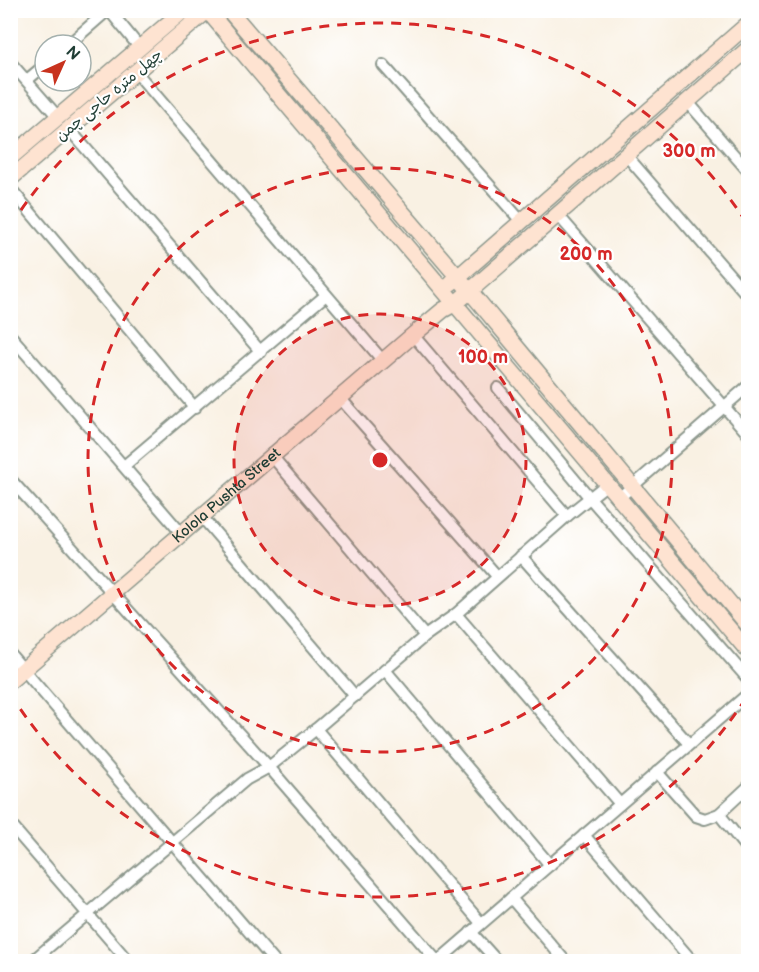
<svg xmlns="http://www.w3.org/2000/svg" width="759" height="972" font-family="'Balsamiq Sans','Playpen Sans Arabic',sans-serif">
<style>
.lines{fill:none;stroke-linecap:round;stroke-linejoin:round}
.street-casing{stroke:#8c978c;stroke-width:14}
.secondary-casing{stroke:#8c978c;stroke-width:18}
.street{stroke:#fff;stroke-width:10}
.secondary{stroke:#fee3d1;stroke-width:15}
.ring{fill:none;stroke:#d62828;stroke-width:3;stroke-dasharray:10 8}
.labels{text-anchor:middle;stroke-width:4.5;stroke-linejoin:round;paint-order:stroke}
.street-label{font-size:15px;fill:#1f3d34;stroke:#fff}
.centre{fill:#d62828;stroke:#fff;stroke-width:3}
.ring-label{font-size:18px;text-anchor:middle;font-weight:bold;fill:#d62828;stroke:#fff;stroke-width:4.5;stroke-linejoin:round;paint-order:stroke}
</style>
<rect width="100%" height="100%" fill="#fff"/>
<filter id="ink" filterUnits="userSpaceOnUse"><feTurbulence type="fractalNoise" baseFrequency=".0167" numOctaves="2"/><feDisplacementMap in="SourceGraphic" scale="12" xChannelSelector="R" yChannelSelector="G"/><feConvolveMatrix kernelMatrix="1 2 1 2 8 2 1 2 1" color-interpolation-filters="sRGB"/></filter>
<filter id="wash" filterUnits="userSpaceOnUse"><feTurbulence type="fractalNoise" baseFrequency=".008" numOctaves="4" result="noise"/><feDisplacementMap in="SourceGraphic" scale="24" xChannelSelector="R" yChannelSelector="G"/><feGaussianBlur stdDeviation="1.35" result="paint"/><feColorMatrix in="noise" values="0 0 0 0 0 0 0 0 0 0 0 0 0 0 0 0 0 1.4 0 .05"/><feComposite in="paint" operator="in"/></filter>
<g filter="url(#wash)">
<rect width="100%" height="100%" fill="#f9f1e3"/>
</g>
<g filter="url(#ink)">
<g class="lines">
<g class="street-casing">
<g id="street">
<path d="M 109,10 L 140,48"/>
<path d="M 68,45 L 108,10"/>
<path d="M 10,62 L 58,117"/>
<path d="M 383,65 L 521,221"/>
<path d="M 136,72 L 383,361"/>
<path d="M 27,80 L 45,65"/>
<path d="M 687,101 L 748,171"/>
<path d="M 69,129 L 261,352"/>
<path d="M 626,155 L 748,296"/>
<path d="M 10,188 L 195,408"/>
<path d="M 558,215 L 748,434"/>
<path d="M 10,335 L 182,534"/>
<path d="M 413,335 L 567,516"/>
<path d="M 498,388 L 590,498 L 748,679"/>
<path d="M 340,398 L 497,576"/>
<path d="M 272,456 L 425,636"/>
<path d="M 124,466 L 326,295"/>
<path d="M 10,479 L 269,767 L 437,961"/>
<path d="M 619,498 L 748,386"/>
<path d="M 202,517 L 355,696"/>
<path d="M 521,556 L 689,744"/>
<path d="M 456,614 L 620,804"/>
<path d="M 10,654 L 275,962"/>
<path d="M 385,670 L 550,865"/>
<path d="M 316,729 L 481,923"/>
<path d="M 657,772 L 696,816 L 705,819 L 719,814 L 748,787"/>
<path d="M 719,814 L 748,850"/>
<path d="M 10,824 L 129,962"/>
<path d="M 584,835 L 693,962"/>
<path d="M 511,898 L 566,962"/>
<path d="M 471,932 L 498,962"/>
<path d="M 31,962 L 247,779 L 269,767 L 316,729 L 425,636 L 456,614 L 567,516 L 607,484"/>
<path d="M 437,962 L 748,694"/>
</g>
</g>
<g class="secondary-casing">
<g id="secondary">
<path d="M 207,10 L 748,651"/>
<path d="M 229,10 L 469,290 L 748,625"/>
<path d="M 10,158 L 184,10"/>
<path d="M 10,179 L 207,11"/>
<path d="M 451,283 L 748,24"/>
<path id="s1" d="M 10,681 L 413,335 L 443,310 L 456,303 L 748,49"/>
</g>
</g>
<use href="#street" class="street"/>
<use href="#secondary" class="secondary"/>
</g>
</g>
<circle cx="380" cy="460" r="146" fill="#d62828" fill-opacity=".12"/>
<g class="ring">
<circle cx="380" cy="460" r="146"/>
<circle cx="380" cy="460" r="292"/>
<path d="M746 698A437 437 0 0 1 11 695M11 225A437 437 0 0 1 746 222"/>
</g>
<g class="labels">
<g class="street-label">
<text transform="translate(109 95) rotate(-40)" y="5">چهل متره حاجی چمن</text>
<text dy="5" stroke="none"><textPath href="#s1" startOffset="285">Kolola Pushta Street</textPath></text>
</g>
</g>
<circle cx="380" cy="460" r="9" class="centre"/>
<g class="ring-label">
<text x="689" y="157">300 m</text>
<text x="586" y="260">200 m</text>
<text x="483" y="363">100 m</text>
</g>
<rect width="759" height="972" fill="none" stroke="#fff" stroke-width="36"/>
<g transform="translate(63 63) rotate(45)"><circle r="28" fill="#ffffff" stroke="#a5b1ae" stroke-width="1.5"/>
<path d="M0-4.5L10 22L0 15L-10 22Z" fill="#c8321e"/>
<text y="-9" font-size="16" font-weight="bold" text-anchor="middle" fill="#1f3d34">N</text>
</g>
</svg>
